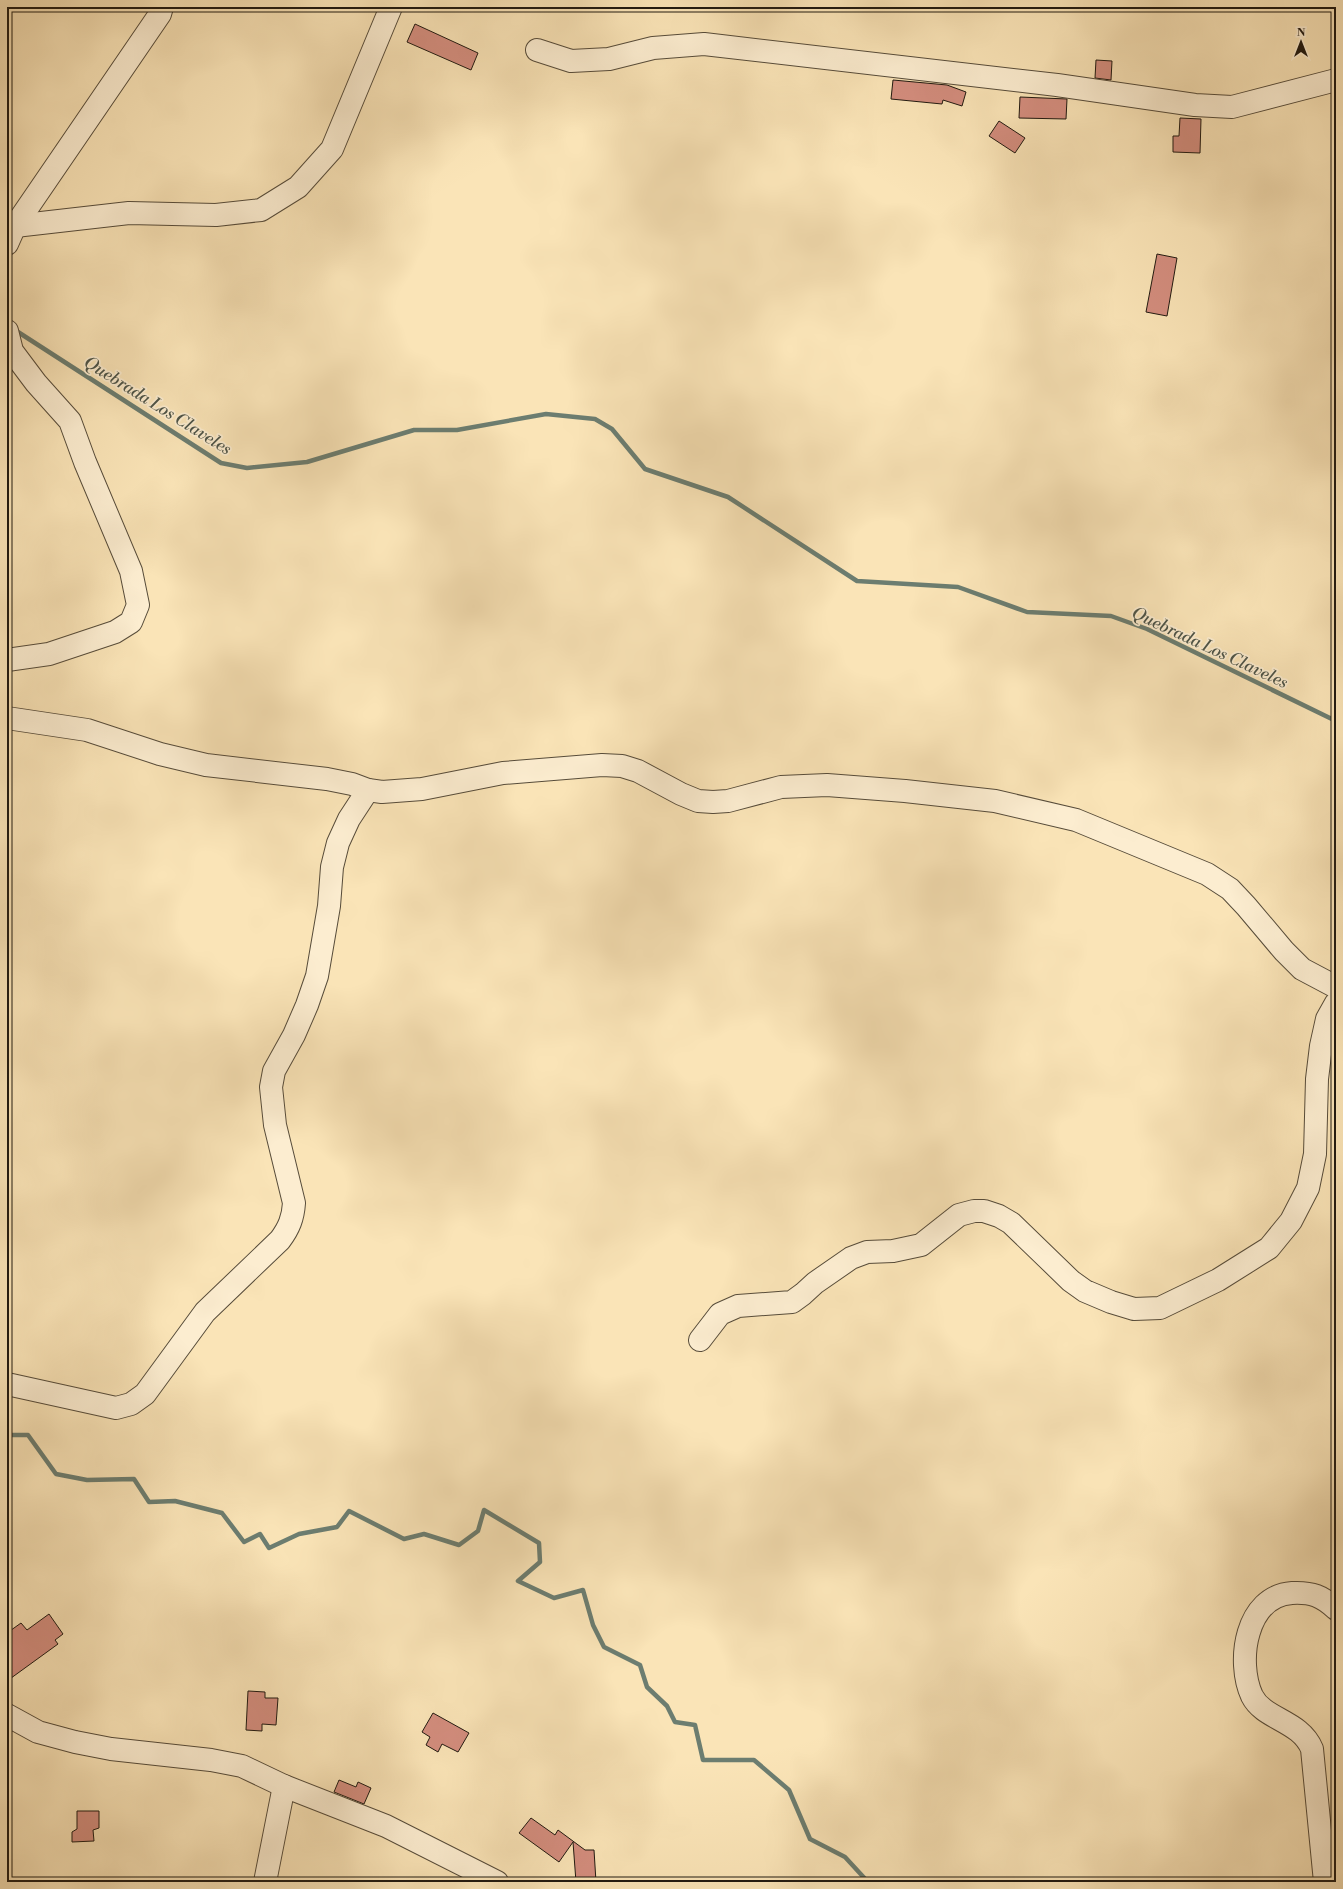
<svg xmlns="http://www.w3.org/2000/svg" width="1343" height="1889" font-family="'Libre Bodoni',serif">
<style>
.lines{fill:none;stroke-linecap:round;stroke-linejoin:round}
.stream{stroke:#6c7d70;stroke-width:4.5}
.building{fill:#d48e7f;stroke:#211a11}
.minor-casing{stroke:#574c3a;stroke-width:24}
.minor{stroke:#fcedd0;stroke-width:22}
.labels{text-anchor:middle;stroke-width:3.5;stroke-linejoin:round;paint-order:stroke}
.water-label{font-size:17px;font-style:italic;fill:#4d5448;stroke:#fcedd0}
</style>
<rect width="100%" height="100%" fill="#fae4b7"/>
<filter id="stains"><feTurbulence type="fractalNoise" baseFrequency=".005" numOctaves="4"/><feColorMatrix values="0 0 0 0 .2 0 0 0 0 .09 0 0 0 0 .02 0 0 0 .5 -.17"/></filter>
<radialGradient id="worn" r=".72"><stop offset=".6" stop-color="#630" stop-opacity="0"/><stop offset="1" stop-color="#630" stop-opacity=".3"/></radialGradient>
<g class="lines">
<g class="stream">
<path d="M 18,332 L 221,463 L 247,468 L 307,462 L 414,430 L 457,430 L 546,414 L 595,419 L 612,429 L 645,469 L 728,497 L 857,581 L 958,587 L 1027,612 L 1111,616 L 1147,629 L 1336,721"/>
<path d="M 7,1435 L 28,1435 L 56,1474 L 87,1480 L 134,1479 L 149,1502 L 175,1501 L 222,1513 L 244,1542 L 260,1534 L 269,1548 L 299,1534 L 337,1527 L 349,1511 L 404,1539 L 424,1534 L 459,1545 L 478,1531 L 484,1510 L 539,1543 L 540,1562 L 518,1581 L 554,1598 L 583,1590 L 593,1625 L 604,1647 L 640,1665 L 647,1687 L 667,1706 L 675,1722 L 695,1725 L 703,1760 L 754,1760 L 789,1790 L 810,1839 L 845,1857 L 868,1882"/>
</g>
</g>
<g class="building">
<path d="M 415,24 L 478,53 L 471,70 L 407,42 Z"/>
<path d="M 1096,60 L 1112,61 L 1111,80 L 1095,78 Z"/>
<path d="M 893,80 L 947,85 L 966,92 L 962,106 L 943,100 L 942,104 L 891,99 Z"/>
<path d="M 1020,97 L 1067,99 L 1066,119 L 1019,118 Z"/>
<path d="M 1180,118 L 1201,119 L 1200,153 L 1173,152 L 1173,136 L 1179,136 Z"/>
<path d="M 999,121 L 1025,138 L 1015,153 L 989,136 Z"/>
<path d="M 1157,254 L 1177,258 L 1167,316 L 1146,312 Z"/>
<path d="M 49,1614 L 63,1634 L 55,1640 L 58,1644 L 7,1681 L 7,1633 L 21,1623 L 27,1630 Z"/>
<path d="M 248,1691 L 265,1692 L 265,1698 L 278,1698 L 276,1725 L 262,1724 L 262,1731 L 246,1730 Z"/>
<path d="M 433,1713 L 469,1733 L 458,1752 L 442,1744 L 438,1752 L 426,1745 L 430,1737 L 422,1732 Z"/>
<path d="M 339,1780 L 356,1787 L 358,1782 L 371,1788 L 364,1804 L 334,1792 Z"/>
<path d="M 77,1811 L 99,1811 L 99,1828 L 93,1830 L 94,1841 L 72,1842 L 72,1832 L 77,1829 Z"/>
<path d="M 531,1818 L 555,1835 L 558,1830 L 585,1850 L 594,1850 L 596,1882 L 576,1882 L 573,1842 L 559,1862 L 519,1833 Z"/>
</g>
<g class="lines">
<g class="minor-casing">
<g id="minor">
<path d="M 537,50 L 571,61 L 609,59 L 653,48 L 704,44 L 1057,85 L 1195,105 L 1232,107 L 1336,80"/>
<path d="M 15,226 L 129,213 L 216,215 L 261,210 L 298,187 L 332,149 L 391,7"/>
<path d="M 7,244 L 15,226 L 160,14 L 162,7"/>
<path d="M 7,331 L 12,351 L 36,383 L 70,421 L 85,462 L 131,571 L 138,605 L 131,622 L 115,632 L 49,654 L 7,660"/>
<path d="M 7,718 L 87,730 L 160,754 L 206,765 L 327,779 L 352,784 L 368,790 L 382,792 L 422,789 L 503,773 L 602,765 L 622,766 L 638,771 L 681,794 L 698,801 L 713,802 L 728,801 L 781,787 L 827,785 L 905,791 L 995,801 L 1076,820 L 1207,874 L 1230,889 L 1246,906 L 1284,951 L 1302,969 L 1336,987"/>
<path d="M 700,1340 L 720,1314 L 738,1306 L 792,1302 L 803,1294 L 815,1283 L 851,1258 L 867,1252 L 893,1251 L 921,1245 L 959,1215 L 974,1211 L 984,1211 L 999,1216 L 1011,1223 L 1071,1281 L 1085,1291 L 1111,1302 L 1134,1309 L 1160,1308 L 1218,1280 L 1269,1248 L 1291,1221 L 1308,1188 L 1315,1154 L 1317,1079 L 1321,1046 L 1327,1019 L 1336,1003"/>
<path d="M 7,1384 L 116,1408 L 131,1404 L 145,1394 L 205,1312 L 280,1240 C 289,1228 293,1218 294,1203 L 275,1125 L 271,1087 L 274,1071 L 294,1035 L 307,1005 L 317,976 L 329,906 L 332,867 L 338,843 L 349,819 L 368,790"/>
<path d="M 7,1715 L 38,1732 L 75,1742 L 111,1749 L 211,1760 L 242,1766 L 284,1786 L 386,1826 L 497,1882"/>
<path d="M 265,1882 L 284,1786"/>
<path d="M 1325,1882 L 1312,1749 C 1300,1720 1264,1720 1252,1696 C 1236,1661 1246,1596 1292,1593 C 1312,1592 1322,1596 1336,1609"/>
</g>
</g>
<use href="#minor" class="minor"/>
</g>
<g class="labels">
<g class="water-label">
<text transform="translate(158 405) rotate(32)" y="6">Quebrada Los Claveles</text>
<text transform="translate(1210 647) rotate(25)" y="6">Quebrada Los Claveles</text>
</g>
</g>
<rect width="1343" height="1889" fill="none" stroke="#fae4b7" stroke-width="24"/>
<rect x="8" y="8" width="1327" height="1873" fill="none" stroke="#211a11" stroke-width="2"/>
<rect x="12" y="12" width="1319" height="1865" fill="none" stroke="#211a11"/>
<g transform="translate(1301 42)" stroke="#fcedd0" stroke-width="3" paint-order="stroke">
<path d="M0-3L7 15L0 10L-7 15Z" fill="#211a11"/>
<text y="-6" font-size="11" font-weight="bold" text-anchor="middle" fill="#211a11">N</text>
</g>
<rect width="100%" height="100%" filter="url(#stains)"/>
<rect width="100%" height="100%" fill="url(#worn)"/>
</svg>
